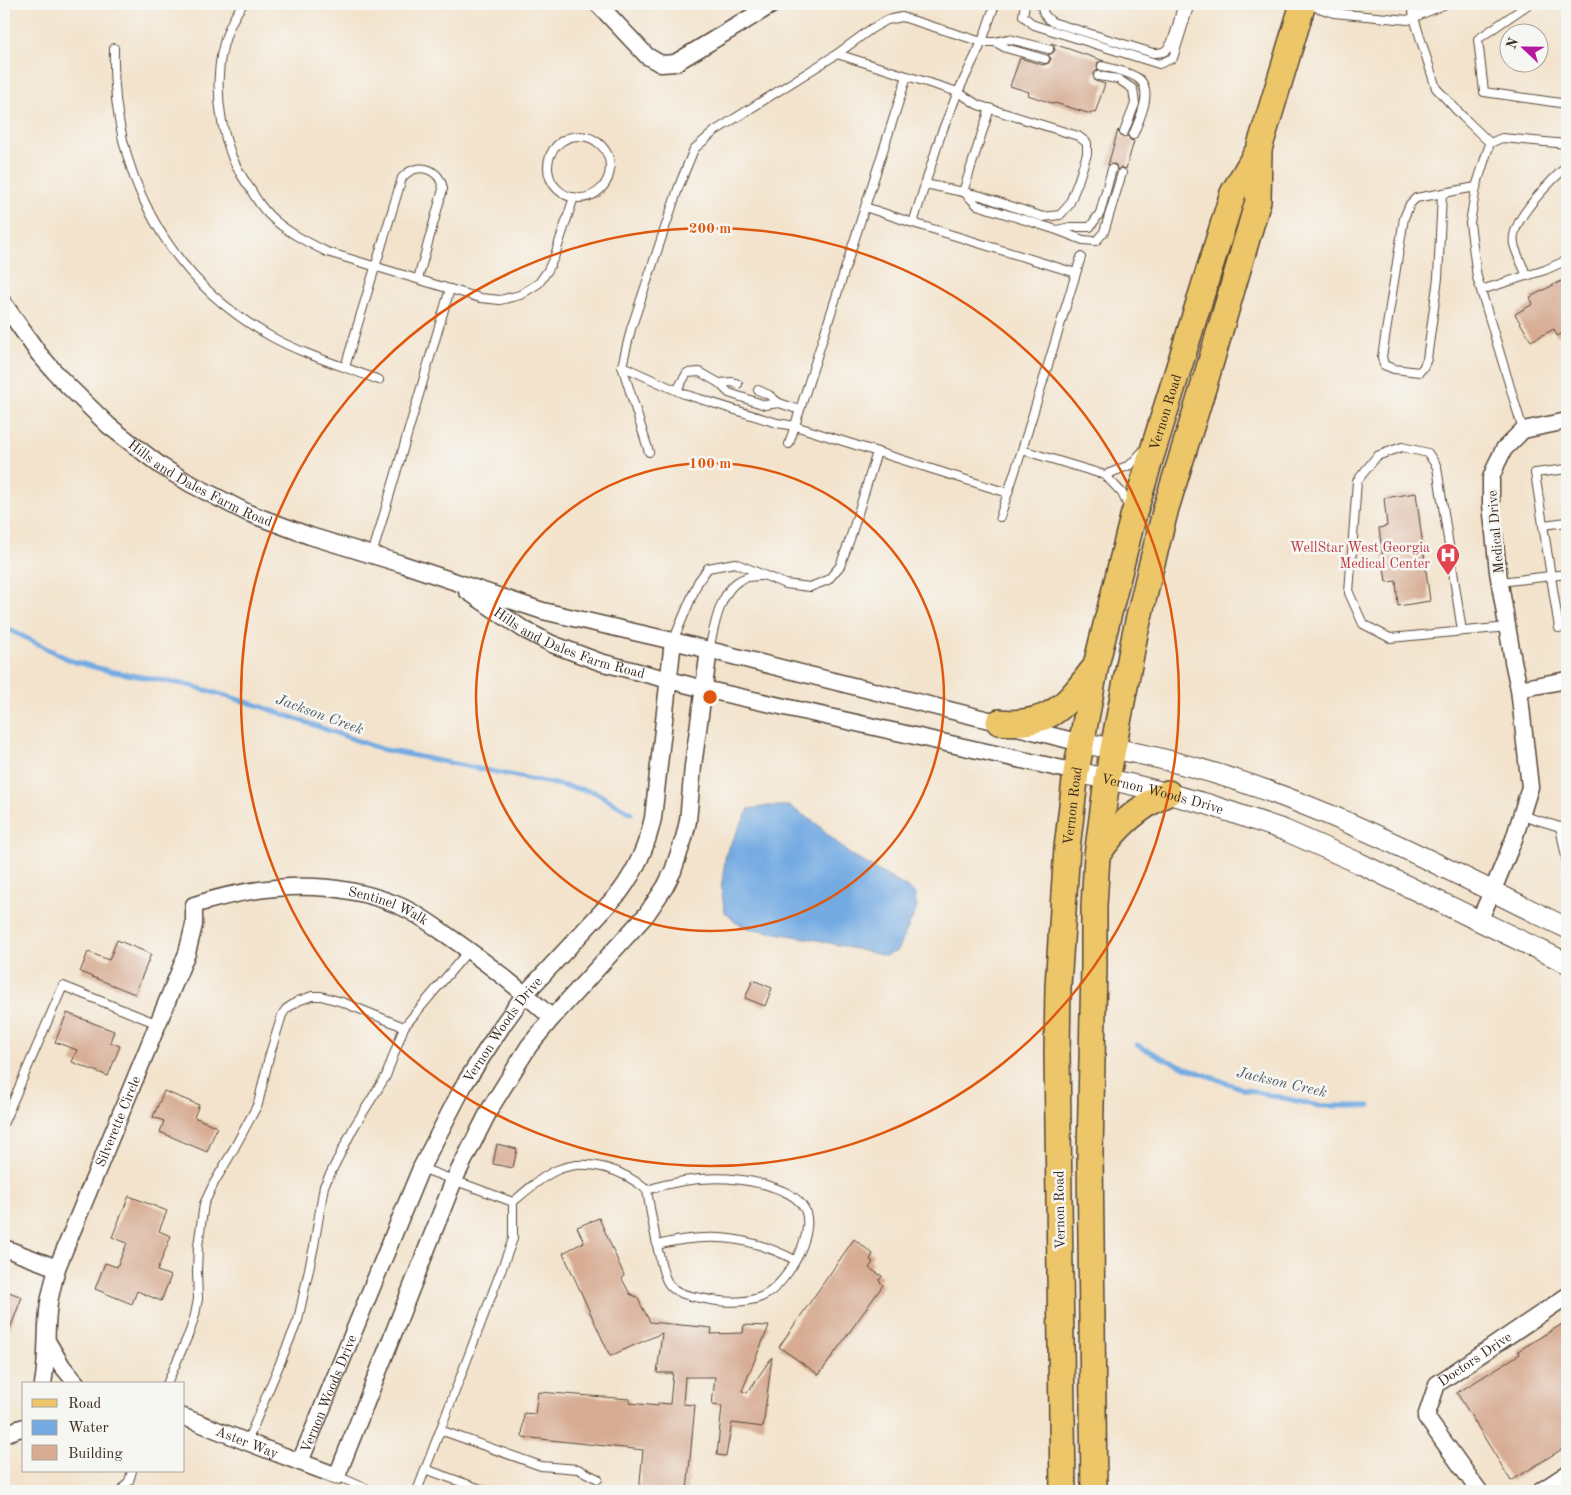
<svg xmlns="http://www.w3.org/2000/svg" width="1571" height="1495" font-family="'Old Standard TT',serif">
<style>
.water{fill:#73aae2;stroke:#576a80}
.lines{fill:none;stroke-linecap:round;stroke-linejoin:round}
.stream{stroke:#73aae2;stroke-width:5}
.building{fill:#d7ac93}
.service-casing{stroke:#574638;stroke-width:10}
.minor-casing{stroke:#574638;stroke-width:19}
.tertiary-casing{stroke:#574638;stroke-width:22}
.primary-casing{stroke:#574638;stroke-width:28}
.service{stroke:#fff;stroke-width:8}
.minor{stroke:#fff;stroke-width:16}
.tertiary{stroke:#fff;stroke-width:20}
.primary{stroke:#ecc669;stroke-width:25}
.ring{fill:none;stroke:#df570d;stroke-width:2.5}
.labels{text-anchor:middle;stroke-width:5;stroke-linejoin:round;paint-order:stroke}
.street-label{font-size:14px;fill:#3b2a1e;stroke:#f6f6f2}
.health-label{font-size:14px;fill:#be3a42;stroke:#f6f6f2;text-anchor:end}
.water-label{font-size:15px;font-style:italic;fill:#4f5763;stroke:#f6f6f2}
.centre{fill:#df570d;stroke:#f6f6f2;stroke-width:2.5}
.ring-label{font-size:15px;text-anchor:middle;font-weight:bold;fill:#df570d;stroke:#f6f6f2;stroke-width:5;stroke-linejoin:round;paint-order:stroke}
</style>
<rect width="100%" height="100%" fill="#f6f6f2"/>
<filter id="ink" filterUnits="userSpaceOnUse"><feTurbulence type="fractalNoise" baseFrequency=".02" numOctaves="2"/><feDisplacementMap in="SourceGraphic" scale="10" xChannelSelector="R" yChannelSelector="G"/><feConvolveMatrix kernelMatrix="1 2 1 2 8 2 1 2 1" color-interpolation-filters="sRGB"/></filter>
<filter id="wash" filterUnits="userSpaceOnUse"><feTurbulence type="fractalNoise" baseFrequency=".0096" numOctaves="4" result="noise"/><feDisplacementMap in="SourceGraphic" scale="20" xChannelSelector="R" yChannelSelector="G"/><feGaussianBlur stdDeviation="1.12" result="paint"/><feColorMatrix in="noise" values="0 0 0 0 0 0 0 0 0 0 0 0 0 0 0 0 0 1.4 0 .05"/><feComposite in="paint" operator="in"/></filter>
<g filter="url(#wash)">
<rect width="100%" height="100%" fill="#f3e3cc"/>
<path class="water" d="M 766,806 L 789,806 L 817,824 L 848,853 L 914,892 L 917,908 L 897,951 L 885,956 L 817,940 L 747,928 L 735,922 L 725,912 L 721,889 L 726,853 L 749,809 Z"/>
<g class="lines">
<g class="stream">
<path d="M 4,627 L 72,661 L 109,671 L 188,685 L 257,705 L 381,749 L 595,792 L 631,813"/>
<path d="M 1137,1045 L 1169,1061 L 1243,1089 L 1319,1106 L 1369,1106"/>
</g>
</g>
<g id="blocks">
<g class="building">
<path d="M 1051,43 L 1104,61 L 1098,62 L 1097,67 L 1099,70 L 1096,71 L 1093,75 L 1095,81 L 1105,84 L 1095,113 L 1092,112 L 1091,114 L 1055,103 L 1054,104 L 1028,95 L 1029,92 L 1010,86 L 1020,58 L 1043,65 L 1049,63 L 1051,58 L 1048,55 L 1053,53 L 1055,50 L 1054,47 Z"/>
<path d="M 1118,130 L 1119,133 L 1122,137 L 1128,136 L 1130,140 L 1134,141 L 1126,169 L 1121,167 L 1117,170 L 1116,165 L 1114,164 L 1108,165 Z"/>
<path d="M 1567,278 L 1567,331 L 1557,336 L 1554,329 L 1531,341 L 1515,314 L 1533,304 L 1530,297 Z"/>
<path d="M 1416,493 L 1430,601 L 1398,606 L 1396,581 L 1386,582 L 1379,528 L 1387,526 L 1384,498 Z"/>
<path d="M 117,940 L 151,954 L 135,994 L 80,972 L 88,952 L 109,960 Z"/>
<path d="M 753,980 L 772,988 L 765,1006 L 745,998 Z"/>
<path d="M 67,1013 L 114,1031 L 110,1042 L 120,1046 L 108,1076 L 72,1062 L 77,1050 L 55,1042 Z"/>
<path d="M 164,1091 L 199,1105 L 194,1117 L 217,1127 L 207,1152 L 160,1132 L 164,1121 L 153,1117 Z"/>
<path d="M 497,1144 L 517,1149 L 513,1168 L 493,1164 Z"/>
<path d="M 129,1196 L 167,1211 L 159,1231 L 171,1236 L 157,1271 L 171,1276 L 161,1301 L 137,1291 L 132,1304 L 95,1289 L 105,1263 L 117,1267 L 127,1243 L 112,1237 Z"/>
<path d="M 599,1218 L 624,1275 L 622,1279 L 630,1294 L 637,1297 L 650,1322 L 712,1328 L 711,1334 L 743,1333 L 744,1325 L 769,1326 L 742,1391 L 747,1393 L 772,1357 L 763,1427 L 732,1423 L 726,1456 L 717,1455 L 722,1406 L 712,1405 L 715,1377 L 685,1377 L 683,1404 L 695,1405 L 687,1491 L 639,1491 L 643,1450 L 522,1437 L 524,1413 L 535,1414 L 538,1392 L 630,1399 L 630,1403 L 658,1406 L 658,1403 L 670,1404 L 673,1373 L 657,1373 L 662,1333 L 610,1356 L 563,1253 L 584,1242 L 577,1227 Z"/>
<path d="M 854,1239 L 873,1254 L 870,1260 L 873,1262 L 869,1268 L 882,1276 L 879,1281 L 883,1285 L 819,1375 L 779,1347 Z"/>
<path d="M 4,1290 L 22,1297 L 5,1342 L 4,1342 Z"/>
<path d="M 1567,1321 L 1567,1446 L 1511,1481 L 1457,1393 L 1520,1354 L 1518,1351 Z"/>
</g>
</g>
</g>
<g filter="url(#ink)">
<use href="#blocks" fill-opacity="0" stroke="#574638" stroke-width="1"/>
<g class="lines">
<g class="service-casing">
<g id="service">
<path d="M 243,4 C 211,46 214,110 232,157 C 237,169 244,180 251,190 C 256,199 262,208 269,215 C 285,231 307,242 327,252 L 480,298 L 500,300 L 520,295 L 539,283 L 548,270 L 555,255 L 574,197"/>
<path d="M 1025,4 L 1023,16 L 1034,25 L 1159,64 L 1173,58 L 1189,7 L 1187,4"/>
<path d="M 1043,4 C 1041,12 1045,16 1052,22 L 1153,53 C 1159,53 1164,53 1168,48 C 1175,40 1180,14 1182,4"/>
<path d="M 1306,4 L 1334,13 L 1408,20 L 1446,4"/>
<path d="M 1412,4 L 1414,18 L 1436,88 L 1463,117 L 1490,143"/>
<path d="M 1529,4 L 1478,39 L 1484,92 L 1567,104"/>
<path d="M 995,42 L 1009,39 L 1049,49"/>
<path d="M 114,48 C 111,168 163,276 270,336 C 304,355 343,366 379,380"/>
<path d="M 837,54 L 958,92 L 978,105 L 1078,136 L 1087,143 L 1087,154 L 1078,182 L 1069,205 L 1060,215 L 1043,217 L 981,196 L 963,192"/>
<path d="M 1102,66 C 1113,69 1126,71 1136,77 C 1156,88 1139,120 1133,135"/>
<path d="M 1098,76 L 1118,79 L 1133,89 L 1135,104 L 1124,132"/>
<circle cx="579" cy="167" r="31"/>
<path d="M 925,184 L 963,192 L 990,108"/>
<path d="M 965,193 L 977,205 L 1057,230 L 1070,227 L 1090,227 L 1100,213 L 1112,169"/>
<path d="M 1442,194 L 1438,278 L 1427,359 L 1423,368 L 1419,372 L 1394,369 L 1384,365 L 1382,357 L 1404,218 L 1410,204 L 1416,198 L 1476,187"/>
<path d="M 865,207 L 913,223 L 1076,273"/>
<path d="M 913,223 L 941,134 L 958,92 L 982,42 L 995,4"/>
<path d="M 1057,230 L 1083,240 L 1096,241 L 1104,232 L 1122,173"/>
<path d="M 1527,276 C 1523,266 1516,254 1514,244 C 1509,221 1552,180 1567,166"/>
<path d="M 1481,290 L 1545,270 L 1567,260"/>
<path d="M 622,366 L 684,394 L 777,423 L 795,426 L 1008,493"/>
<path d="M 345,367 L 402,178 C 417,161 440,168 443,189 L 418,279"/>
<path d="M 719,383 L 732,382 L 738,384"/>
<path d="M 677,390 L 687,373 L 700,372 L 719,383 L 729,393 L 765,405 L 779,403 L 800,410"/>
<path d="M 758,390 L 769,395 L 779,403"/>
<path d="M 1523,430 L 1477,277 L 1470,223 L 1476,187 L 1490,143 L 1502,138 L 1567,144"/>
<path d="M 789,444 L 907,76"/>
<path d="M 1022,450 L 1105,475"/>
<path d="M 649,452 L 622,366 L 631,329 L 679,186 L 694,149 L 715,131 L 837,54 L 871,29 L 887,20 L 902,17 L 982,42 L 995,42 L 1006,48 L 1045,59"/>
<path d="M 1567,469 L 1535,473 L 1559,628 L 1567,626"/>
<path d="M 1129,508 L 1122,493 L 1105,475 L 1130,465 L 1144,450"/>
<path d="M 1000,517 L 1022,450 L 1081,257"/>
<path d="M 1543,525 L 1567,522"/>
<path d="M 372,555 L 450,289"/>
<path d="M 1500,582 L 1567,574"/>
<path d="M 1462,631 L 1437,467 L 1428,453 L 1402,447 L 1377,456 L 1357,481 L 1349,593 L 1363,624 L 1390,638 L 1508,627"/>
<path d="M 673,641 L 698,582 L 708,568 L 735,563 L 785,584 L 810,587 L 828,580 L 840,566 L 850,539 L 877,452"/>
<path d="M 709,650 C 714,628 720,586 745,578 C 750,576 756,576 761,576"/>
<path d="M 1521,815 L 1560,827 L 1567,826"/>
<path d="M 1560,827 L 1567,862"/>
<path d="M 4,1122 L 63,986 L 158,1024"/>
<path d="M 421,1168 L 513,1202 C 526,1191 541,1177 557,1170 C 588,1157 623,1170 647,1190 C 650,1210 654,1230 658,1250 C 661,1261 662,1273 668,1283 C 674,1293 689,1296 701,1298 C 719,1302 743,1304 761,1297 C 785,1288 821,1229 802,1205 C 793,1193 776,1188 763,1184 C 723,1174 686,1177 647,1190"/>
<path d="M 657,1245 C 708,1232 749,1236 795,1260"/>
<path d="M 167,1384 L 190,1331 L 195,1315 L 198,1299 L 197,1272 L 198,1246 L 204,1204 L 214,1183 L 231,1154 L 258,1104 L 269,1057 L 282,1015 L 286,1009 L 298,1001 L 312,996 L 321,996 L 342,1002 L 404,1027"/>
<path d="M 440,1430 L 541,1466 L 578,1469 L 598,1479"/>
<path d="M 247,1442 L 298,1320 L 314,1246 L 324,1186 L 354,1127 L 386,1076 L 404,1027 L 469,950"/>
<path d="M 425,1469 L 486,1491"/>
<path d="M 337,1476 L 372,1491"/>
<path d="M 121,1491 L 129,1481 L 132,1471"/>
<path d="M 417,1491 L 513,1239 L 513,1202"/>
</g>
</g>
<g class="minor-casing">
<g id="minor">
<path d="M 598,4 L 647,56 L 661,64 L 675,63 L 773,4"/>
<path id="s1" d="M 4,304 L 39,354 L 61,379 L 109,426 L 161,466 L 189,483 L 248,513 L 310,536 L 402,564 L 543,611 L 673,641 L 1081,743"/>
<path id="s2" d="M 467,591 L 523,629 L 552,644 L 600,662 L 704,689 L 1076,772"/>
<path d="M 1519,689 L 1567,680"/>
<path d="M 1479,921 L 1492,892 L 1514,839 L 1530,787 L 1519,689 L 1513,661 L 1498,572 L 1491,504 L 1491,478 L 1497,463 L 1504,449 L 1523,430 L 1567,421"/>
<path d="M 4,1248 L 57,1268"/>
<path d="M 47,1341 L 62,1366 L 77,1384"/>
<path id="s3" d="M 43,1384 C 48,1357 45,1330 49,1303 C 51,1291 54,1280 57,1268 L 187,953 L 194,925 L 194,905 C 260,884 330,878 395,904 C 413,911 429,922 444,933 C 482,959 518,987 552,1018"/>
<path id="s4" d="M 184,1417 L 247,1442 L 337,1476 L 454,1180 L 491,1107 L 529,1046 L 552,1018 L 646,915 L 665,887 L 673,871 L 684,838 L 688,821 L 693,766 L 709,650"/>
<path d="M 4,1434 L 24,1427"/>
<path id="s5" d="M 300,1462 L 421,1168 L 465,1083 L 504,1023 L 525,994 L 620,892 C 637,869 647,846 653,818 L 673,641"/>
<path id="s6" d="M 1479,1491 L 1426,1417 L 1437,1384 L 1567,1296"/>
<path d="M 1541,1491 L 1567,1474"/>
</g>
</g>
<g class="tertiary-casing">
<g id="tertiary">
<path d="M 1081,743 C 1160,755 1236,777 1310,807 C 1398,842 1482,887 1567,928"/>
<path id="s7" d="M 1076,772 L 1138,786 L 1207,804 L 1284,830 L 1359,863 L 1567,963"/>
</g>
</g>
<g class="primary-casing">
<g id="primary">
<path d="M 999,722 C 1048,727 1065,707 1092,671"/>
<path d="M 1098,854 C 1116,827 1138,807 1168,793"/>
<path id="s8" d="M 1063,1491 L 1057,1053 L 1058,986 L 1067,848 L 1076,772 L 1096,665 L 1133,517 L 1150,460 L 1233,193 L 1259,149 L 1303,4"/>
<path d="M 1094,1491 L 1090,1153 L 1094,966 L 1094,906 L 1097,856 L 1107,780 L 1135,634 L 1150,571 L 1166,508 L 1204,385 L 1258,201 L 1259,152"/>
</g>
</g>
<use href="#service" class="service"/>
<use href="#minor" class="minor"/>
<use href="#tertiary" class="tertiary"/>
<use href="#primary" class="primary"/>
</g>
</g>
<g class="ring">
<circle cx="710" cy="697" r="234"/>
<circle cx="710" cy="697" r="469"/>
</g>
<defs>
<g id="hospital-pin" transform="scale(1.25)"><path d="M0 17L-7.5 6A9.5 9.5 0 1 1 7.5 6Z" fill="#e0444e" stroke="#f6f6f2"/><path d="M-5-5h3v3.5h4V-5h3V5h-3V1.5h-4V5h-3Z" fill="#fff"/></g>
</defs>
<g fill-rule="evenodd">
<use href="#hospital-pin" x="1448" y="555"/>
</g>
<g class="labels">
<g class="street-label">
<text dy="5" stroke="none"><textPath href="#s8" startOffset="1091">Vernon Road</textPath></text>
<text dy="5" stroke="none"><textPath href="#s1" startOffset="270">Hills and Dales Farm Road</textPath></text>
<text transform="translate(1495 532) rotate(-95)" y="5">Medical Drive</text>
<text dy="5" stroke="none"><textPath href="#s2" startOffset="116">Hills and Dales Farm Road</textPath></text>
<text dy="5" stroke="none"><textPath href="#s7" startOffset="89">Vernon Woods Drive</textPath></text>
<text dy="5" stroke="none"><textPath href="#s8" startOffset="686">Vernon Road</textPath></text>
<text dy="5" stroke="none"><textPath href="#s3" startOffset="706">Sentinel Walk</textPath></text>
<text dy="5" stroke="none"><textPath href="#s5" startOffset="479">Vernon Woods Drive</textPath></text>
<text dy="5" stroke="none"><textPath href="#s3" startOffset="276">Silverette Circle</textPath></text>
<text transform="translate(1059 1210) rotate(-91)" y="5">Vernon Road</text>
<text dy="5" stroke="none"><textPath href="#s6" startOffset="171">Doctors Drive</textPath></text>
<text dy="5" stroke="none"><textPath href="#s5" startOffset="74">Vernon Woods Drive</textPath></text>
<text dy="5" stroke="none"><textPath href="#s4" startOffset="68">Aster Way</textPath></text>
</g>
<g class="health-label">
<text x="1430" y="552">WellStar West Georgia<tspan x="1430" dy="16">Medical Center</tspan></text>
</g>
<g class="water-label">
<text transform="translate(320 714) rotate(20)" y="5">Jackson Creek</text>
<text transform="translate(1282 1082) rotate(13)" y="5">Jackson Creek</text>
</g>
</g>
<circle cx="710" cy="697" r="8" class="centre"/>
<g class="ring-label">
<text x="710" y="233">200 m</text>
<text x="710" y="468">100 m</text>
</g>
<rect width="1571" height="1495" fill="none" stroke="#f6f6f2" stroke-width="20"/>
<rect x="22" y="1382" width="162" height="90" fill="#f6f6f2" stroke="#aba49d"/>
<rect x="32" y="1399" width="25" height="8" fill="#ecc669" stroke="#aba49d"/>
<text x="68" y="1408" font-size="15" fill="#3b2a1e">Road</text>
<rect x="32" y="1420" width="25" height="15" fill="#73aae2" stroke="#aba49d"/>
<text x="68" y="1432" font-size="15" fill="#3b2a1e">Water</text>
<rect x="32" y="1445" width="25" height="15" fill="#d7ac93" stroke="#aba49d"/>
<text x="68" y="1458" font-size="15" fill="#3b2a1e">Building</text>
<g transform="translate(1524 48) rotate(292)"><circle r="24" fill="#f6f6f2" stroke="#aba49d"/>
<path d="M0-4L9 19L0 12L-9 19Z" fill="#b5179e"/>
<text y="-8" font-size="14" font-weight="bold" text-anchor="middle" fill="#3b2a1e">N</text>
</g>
</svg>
